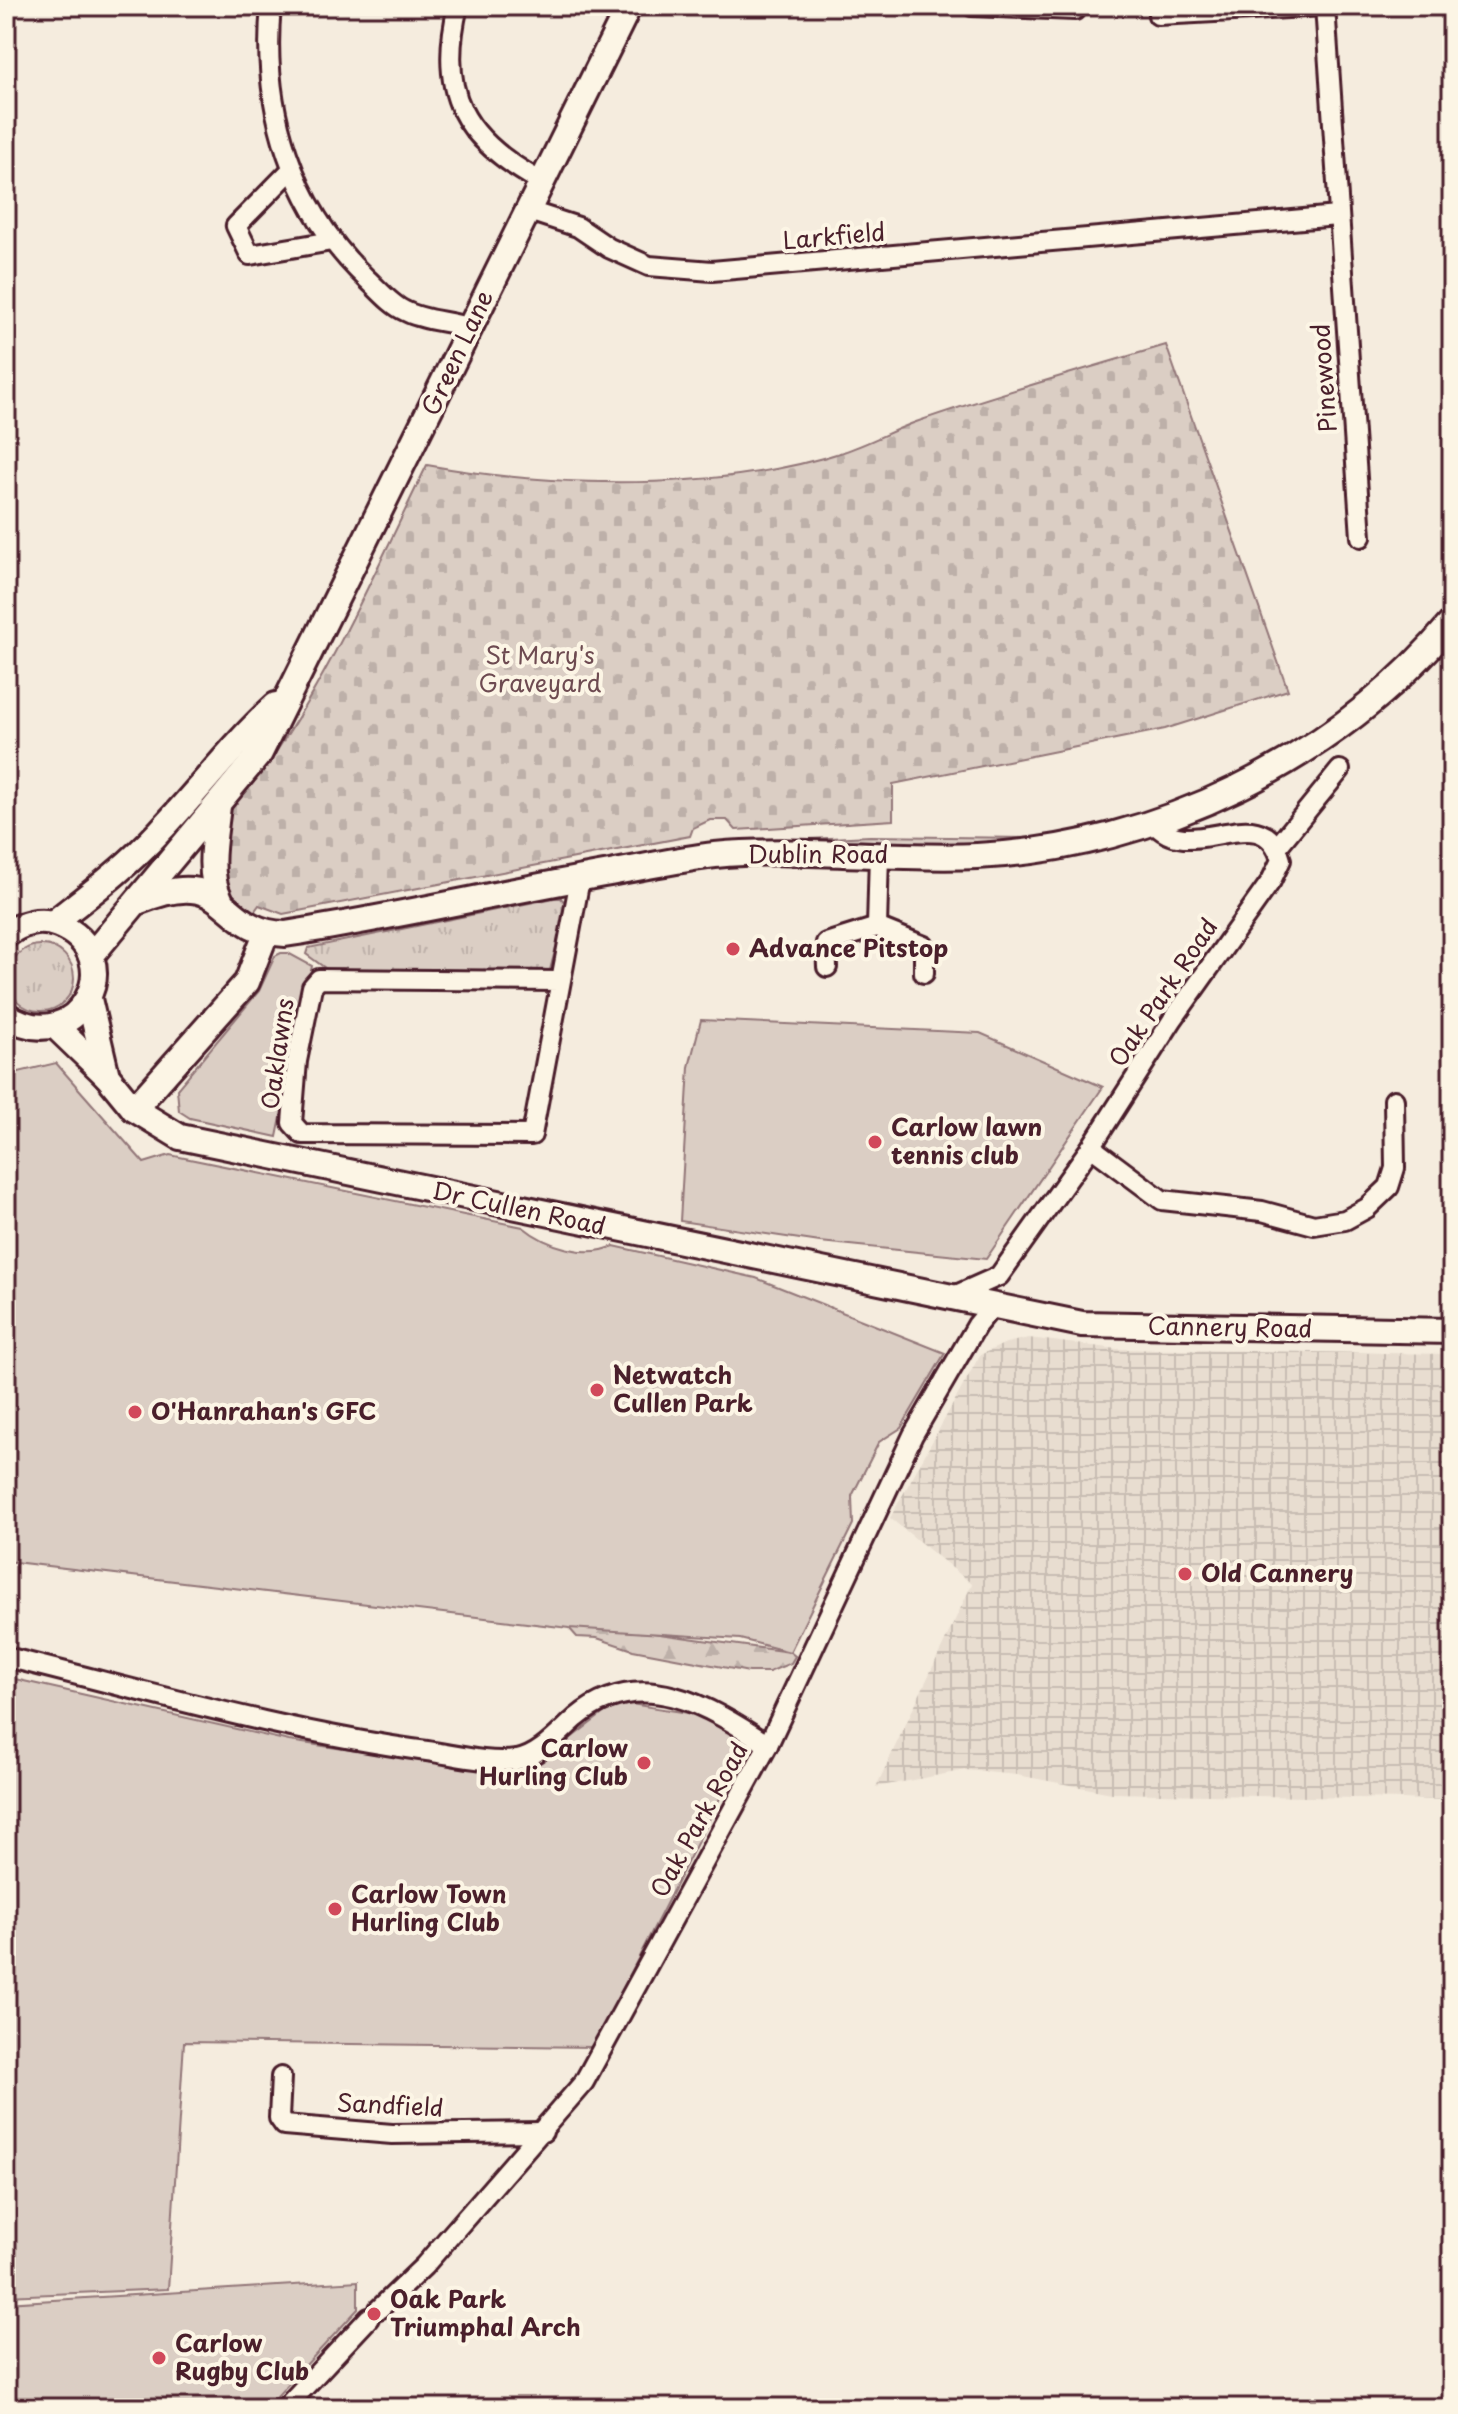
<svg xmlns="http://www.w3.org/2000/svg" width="1458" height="2414" font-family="'Playpen Sans',sans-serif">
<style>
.industrial{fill:url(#industrial-grid)}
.grass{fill:url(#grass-tufts);stroke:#927678;stroke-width:2}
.forest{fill:url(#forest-firs);stroke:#927678;stroke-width:2}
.cemetery{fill:url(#cemetery-stones);stroke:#927678;stroke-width:2}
.park{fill:#dbcec4;stroke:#927678;stroke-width:2}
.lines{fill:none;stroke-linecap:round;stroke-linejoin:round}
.minor-casing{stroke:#4a1f2b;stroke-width:24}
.major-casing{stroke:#4a1f2b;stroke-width:30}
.minor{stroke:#fcf5e5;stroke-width:18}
.major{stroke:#fcf5e5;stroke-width:24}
.poi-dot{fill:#d1495b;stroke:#fcf5e5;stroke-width:3}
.labels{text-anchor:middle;stroke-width:8;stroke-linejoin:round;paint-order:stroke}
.street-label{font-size:24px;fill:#4a1f2b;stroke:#fcf5e5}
.park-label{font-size:24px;fill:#6e4b51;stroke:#fcf5e5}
.poi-label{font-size:24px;font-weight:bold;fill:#4a1f2b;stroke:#fcf5e5;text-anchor:start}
</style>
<defs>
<pattern id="industrial-grid" width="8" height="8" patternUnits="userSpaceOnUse" patternTransform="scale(2)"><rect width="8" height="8" fill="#e8ddd0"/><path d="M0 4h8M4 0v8" fill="none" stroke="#c8bdb3"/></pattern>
<pattern id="grass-tufts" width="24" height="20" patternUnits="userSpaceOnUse" patternTransform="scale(2)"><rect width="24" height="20" fill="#dbcec4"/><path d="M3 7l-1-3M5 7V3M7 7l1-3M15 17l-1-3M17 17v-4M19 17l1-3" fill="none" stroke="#bdb0a9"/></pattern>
<pattern id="forest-firs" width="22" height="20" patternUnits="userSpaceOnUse" patternTransform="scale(2)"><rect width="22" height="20" fill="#dbcec4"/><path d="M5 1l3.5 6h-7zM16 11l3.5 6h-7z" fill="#bdb0a9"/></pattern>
<pattern id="cemetery-stones" width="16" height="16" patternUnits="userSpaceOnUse" patternTransform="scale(2)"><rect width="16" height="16" fill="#dbcec4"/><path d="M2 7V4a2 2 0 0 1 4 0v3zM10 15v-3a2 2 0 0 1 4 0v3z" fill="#bdb0a9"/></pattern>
</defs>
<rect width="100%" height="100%" fill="#f5ecde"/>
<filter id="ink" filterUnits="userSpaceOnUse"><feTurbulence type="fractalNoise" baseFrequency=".0125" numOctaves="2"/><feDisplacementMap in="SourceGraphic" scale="16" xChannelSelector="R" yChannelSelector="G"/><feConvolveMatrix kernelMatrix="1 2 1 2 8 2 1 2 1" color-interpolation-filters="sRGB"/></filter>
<g filter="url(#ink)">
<path class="industrial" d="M 1029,1338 L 1117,1349 L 1452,1354 L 1452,1800 L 1112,1793 L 1017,1775 L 966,1770 L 876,1787 L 972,1584 L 890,1518 L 980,1355 L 1006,1343 Z"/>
<g class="grass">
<path d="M 870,836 L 1037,838 L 988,847 L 748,842 Z"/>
<path d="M 554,898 L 561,898 L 567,905 L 550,970 L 542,974 L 332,973 L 306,954 L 308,948 Z"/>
<circle cx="41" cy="978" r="33"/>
</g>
<path class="forest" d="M 580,1623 L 790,1652 L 795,1656 L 791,1663 L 769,1672 L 749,1672 L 633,1650 L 597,1638 L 577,1637 L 569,1628 Z"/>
<path class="cemetery" d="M 1166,345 L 1288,690 L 1165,729 L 893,784 L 893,820 L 736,830 L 727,820 L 710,820 L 693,828 L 690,836 L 283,914 L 259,905 L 254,912 C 216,887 218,867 225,823 C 230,798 260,776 274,755 C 335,664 379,563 427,465 C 553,488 720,492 843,452 C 868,444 891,431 916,422 C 998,393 1083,370 1166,345 Z"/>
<g class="park">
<path d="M 281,953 L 288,953 L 312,966 L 277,1137 L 190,1118 L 179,1111 L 177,1089 L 259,991 L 275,956 Z"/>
<path d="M 701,1020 L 980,1033 L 1103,1087 L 986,1259 L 820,1242 L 680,1221 L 689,1067 Z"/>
<path d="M 56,1063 L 144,1163 L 170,1155 L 523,1227 C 546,1246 586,1259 614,1246 L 756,1278 L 945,1353 L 901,1428 L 879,1442 L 852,1496 L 853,1524 L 790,1652 L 740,1639 L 569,1628 L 6,1561 L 6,1075 Z"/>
<path d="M 6,1677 L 289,1741 L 523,1775 L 618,1702 L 695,1714 L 736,1735 L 740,1759 L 593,2047 L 184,2042 L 168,2289 L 6,2296 Z"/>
<path d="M 358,2281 L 358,2309 L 266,2408 L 6,2408 L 6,2303 Z"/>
</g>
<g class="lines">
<g class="minor-casing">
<g id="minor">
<path d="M 271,6 C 261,108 292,208 367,279 C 378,289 391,305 405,311 C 424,321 450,321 470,328"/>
<path d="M 458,6 C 437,93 463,139 540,181"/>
<path d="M 972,6 L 1075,10"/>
<path d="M 1325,6 L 1361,537"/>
<path d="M 1158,15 L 1325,6"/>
<path d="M 292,169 L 236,226 L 250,255 L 332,241"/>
<path d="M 526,210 L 578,227 L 609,248 L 649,266 L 712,271 L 1337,216"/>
<path d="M 1278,846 L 1340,770"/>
<path d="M 877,927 L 879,854"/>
<path d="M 827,967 L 826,943 L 877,927 L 924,946 L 924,973"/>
<path d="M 559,981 L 319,979 L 312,987 L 297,1061 L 292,1123 L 302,1134 L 532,1135 L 580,879"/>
<path d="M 1091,1147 L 1162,1200 L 1262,1211 L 1314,1225 L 1345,1220 L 1367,1208 L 1389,1187 L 1395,1168 L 1394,1100"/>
<path d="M 954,1296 L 999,1276 L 1091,1147 L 1173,1019 L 1271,881 L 1281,860 C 1263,794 1190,867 1154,823"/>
<path d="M 6,1657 C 145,1691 285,1732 427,1751 C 455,1755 488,1764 517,1760 C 540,1756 559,1733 576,1718 C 640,1664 709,1706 768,1745"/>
<path d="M 281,2077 L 279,2118 L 284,2125 L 392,2134 L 543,2132"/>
<path d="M 379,2309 L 424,2266 L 584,2082 L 768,1745 L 913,1435 L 977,1325 L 992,1307"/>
<path d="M 285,2408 L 369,2318"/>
</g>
</g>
<g class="major-casing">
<g id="major">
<path d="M 218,806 C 215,835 206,872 220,899"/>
<path d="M 140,901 C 231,863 216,932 285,934 C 394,917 502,892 610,873 C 645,867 680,859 715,855 C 803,847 890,860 977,856 C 1155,848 1338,759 1452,622"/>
<path d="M 53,923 C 90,894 128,866 160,831 C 200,789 233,744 276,705"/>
<path d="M 6,935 C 21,923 40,918 58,925 C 133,955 78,1062 6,1015"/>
<path d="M 91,956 L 260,753 L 629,6"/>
<path d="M 89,999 L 107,1076"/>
<path d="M 55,1026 L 107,1076 L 134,1109 L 180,1137 L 1082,1324 L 1452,1331"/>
<path d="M 134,1109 L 247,982 L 266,933"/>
</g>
</g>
<use href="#minor" class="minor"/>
<use href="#major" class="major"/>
</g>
</g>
<g class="poi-dot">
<circle cx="733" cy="949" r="8"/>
<circle cx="875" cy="1142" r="8"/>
<circle cx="597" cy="1390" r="8"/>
<circle cx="135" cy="1412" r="8"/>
<circle cx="1185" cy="1574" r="8"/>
<circle cx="644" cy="1763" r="8"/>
<circle cx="335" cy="1909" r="8"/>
<circle cx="374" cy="2314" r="8"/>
<circle cx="159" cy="2358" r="8"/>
</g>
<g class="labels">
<g class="street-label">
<text transform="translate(834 237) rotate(-5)" y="8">Larkfield</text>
<text transform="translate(458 353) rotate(-65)" y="8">Green Lane</text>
<text transform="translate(1325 378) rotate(-94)" y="8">Pinewood</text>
<text x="818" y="863">Dublin Road</text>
<text transform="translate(1164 993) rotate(-56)" y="8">Oak Park Road</text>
<text transform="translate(278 1054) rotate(-82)" y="8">Oaklawns</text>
<text transform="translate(519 1209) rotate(12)" y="8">Dr Cullen Road</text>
<text transform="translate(1230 1328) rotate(1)" y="8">Cannery Road</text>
<text transform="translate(700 1820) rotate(-61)" y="8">Oak Park Road</text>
<text transform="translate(390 2106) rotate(3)" y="8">Sandfield</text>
</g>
<g class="park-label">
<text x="540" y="664">St Mary's<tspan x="540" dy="28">Graveyard</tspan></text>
</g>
<g class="poi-label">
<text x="749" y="957">Advance Pitstop</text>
<text x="891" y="1136">Carlow lawn<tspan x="891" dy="28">tennis club</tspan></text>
<text x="613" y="1384">Netwatch<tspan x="613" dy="28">Cullen Park</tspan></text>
<text x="151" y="1420">O'Hanrahan's GFC</text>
<text x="1201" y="1582">Old Cannery</text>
<text x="628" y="1757" text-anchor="end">Carlow<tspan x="628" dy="28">Hurling Club</tspan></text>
<text x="351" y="1903">Carlow Town<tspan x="351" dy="28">Hurling Club</tspan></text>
<text x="390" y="2308">Oak Park<tspan x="390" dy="28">Triumphal Arch</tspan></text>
<text x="175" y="2352">Carlow<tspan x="175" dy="28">Rugby Club</tspan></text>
</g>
</g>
<rect width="1458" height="2414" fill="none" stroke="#fcf5e5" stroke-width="32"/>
<rect x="16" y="16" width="1426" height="2382" fill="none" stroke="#4a1f2b" stroke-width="3" filter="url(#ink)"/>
</svg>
